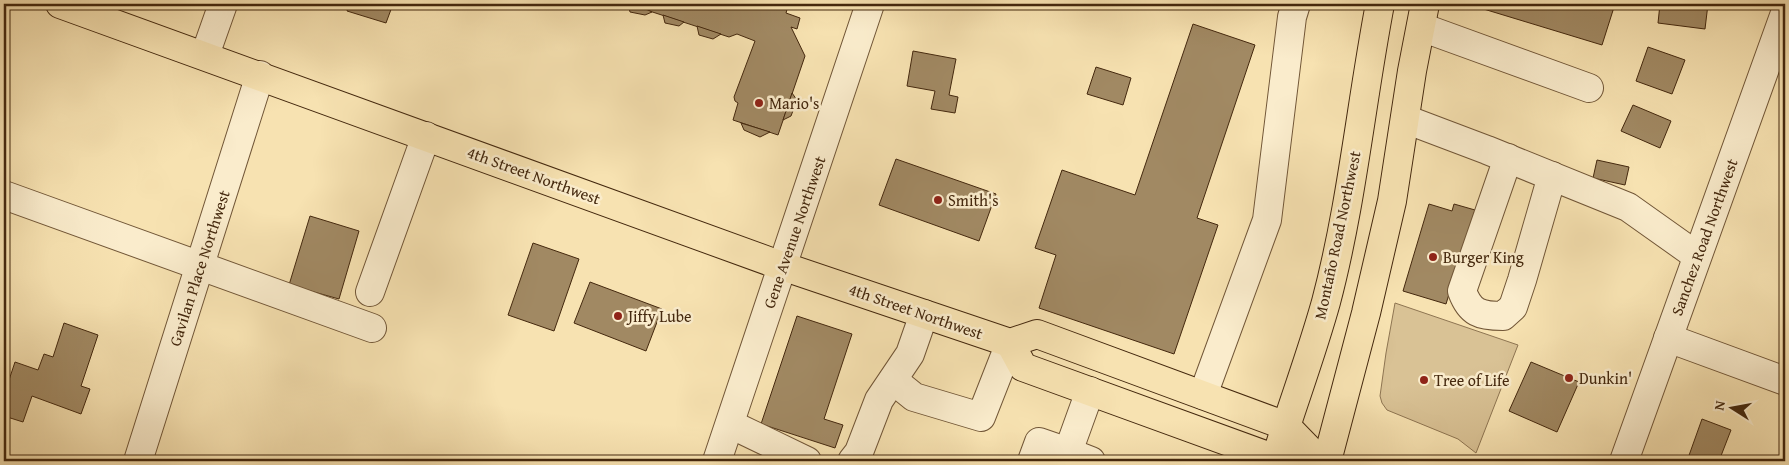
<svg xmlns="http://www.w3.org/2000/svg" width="1789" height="465" font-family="'Gentium Book Plus',serif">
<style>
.green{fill:#d9c295;stroke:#8e7552}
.building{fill:#a18963;stroke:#44280e}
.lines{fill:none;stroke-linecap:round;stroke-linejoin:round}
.minor-casing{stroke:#715637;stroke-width:30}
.major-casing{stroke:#44280e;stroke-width:30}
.minor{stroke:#faeccc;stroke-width:28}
.major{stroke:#f7e2b1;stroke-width:28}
.poi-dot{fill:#8f2418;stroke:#faeccc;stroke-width:2}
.labels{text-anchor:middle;stroke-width:5;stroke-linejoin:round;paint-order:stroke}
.poi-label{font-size:16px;fill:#44280e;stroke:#faeccc;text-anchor:start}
.street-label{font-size:16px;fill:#44280e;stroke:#faeccc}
</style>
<rect width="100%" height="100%" fill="#f7e2b1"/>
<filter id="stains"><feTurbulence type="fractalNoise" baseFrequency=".004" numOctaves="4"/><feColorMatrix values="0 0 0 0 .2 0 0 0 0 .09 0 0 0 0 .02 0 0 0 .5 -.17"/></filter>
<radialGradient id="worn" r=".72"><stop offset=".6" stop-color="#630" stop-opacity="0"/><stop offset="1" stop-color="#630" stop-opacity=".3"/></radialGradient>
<path class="green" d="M 1395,303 L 1518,345 L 1476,453 L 1458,439 L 1387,410 L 1382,403 L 1380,396 L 1386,353 Z"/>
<g class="building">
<path d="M 349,4 L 393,4 L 386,23 L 347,11 Z"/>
<path d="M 628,4 L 781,4 L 788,6 L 786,13 L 800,18 L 797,29 L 791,27 L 805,56 L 778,135 L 733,120 L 738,103 L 735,101 L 734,97 L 755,41 L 737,34 L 729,37 Z"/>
<path d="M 628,4 L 648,10 L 652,12 L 645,15 L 630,12 Z"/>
<path d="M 1478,4 L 1615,4 L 1602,45 L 1477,7 Z"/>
<path d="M 1660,4 L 1708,4 L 1705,29 L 1658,23 Z"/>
<path d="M 663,15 L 684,22 L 679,26 L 665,23 Z"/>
<path d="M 1193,24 L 1255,45 L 1197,218 L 1218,225 L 1174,354 L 1039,308 L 1056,255 L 1035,248 L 1062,170 L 1135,195 Z"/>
<path d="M 697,26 L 721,34 L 713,39 L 699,35 Z"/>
<path d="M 1648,47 L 1685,60 L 1672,94 L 1636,81 Z"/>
<path d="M 913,51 L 956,59 L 949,95 L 958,97 L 955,113 L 931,109 L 935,91 L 907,86 Z"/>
<path d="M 1096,67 L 1131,78 L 1123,105 L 1087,94 Z"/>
<path d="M 792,93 L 797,100 L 791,116 L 783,120 Z"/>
<path d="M 1633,105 L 1671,121 L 1660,148 L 1621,131 Z"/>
<path d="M 741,123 L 770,132 L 760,137 L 744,130 Z"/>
<path d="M 896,159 L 996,194 L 979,241 L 879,205 Z"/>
<path d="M 1597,160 L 1629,167 L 1625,185 L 1593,178 Z"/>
<path d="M 1429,204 L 1452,211 L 1454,204 L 1475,210 L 1446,304 L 1403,291 Z"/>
<path d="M 310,216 L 359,231 L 339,299 L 289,285 Z"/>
<path d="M 533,243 L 579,259 L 554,331 L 508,315 Z"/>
<path d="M 590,282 L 662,309 L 646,351 L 574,323 Z"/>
<path d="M 797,316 L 852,334 L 824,419 L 843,425 L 835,448 L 761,424 Z"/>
<path d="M 64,323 L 98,335 L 81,386 L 90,389 L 81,414 L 32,396 L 23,422 L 4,416 L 4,395 L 15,362 L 38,370 L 44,354 L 53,357 Z"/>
<path d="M 1531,362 L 1579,382 L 1557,432 L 1509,411 Z"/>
<path d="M 1702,419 L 1731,430 L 1719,461 L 1687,461 Z"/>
</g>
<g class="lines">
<g class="minor-casing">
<g id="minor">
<path d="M 1421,27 L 1589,88"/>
<path d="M 205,55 L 223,4"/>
<path d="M 1405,119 L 1487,150 L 1628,207 L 1697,256"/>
<path d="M 1508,158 L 1462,291 C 1470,313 1480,316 1503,316 L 1513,307 L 1522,280 L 1552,176"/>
<path d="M 4,195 L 372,328"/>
<path d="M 370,292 L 426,136"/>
<path d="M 1668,338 L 1785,381"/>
<path d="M 893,380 L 914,397 L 981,417 L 1010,343"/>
<path d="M 1090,391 L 1068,452 L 1091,461"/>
<path d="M 1203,395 L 1267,220 L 1292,17 L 1296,4"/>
<path d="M 730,424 L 807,461"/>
<path d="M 138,461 L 260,75"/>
<path d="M 717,461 L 870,4"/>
<path d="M 852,461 L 859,452 L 879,400 L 910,354 L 924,314"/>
<path d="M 1032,461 L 1039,442 L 1068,452 L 1065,461"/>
<path d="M 1624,461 L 1785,13"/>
</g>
</g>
<g class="major-casing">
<g id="major">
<path d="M 60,4 L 782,266 L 1010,343 L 1037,334 L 1286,426 L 1320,461"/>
<path d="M 1010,343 L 1023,367 L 1276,459 L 1291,461"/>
<path d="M 1275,461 C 1291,408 1311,356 1326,302 C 1352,204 1361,103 1380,4"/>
<path d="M 1327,461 L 1366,313 L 1392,201 L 1412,71 L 1425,4"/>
</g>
</g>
<use href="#minor" class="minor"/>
<use href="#major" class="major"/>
</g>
<g class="poi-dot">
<circle cx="759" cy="103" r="5"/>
<circle cx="938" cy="200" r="5"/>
<circle cx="1433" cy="257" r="5"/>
<circle cx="618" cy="316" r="5"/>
<circle cx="1569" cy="378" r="5"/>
<circle cx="1424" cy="380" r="5"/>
</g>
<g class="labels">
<g class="poi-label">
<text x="769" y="109">Mario's</text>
<text x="948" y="206">Smith's</text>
<text x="1443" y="263">Burger King</text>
<text x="628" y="322">Jiffy Lube</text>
<text x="1579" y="384">Dunkin'</text>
<text x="1434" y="386">Tree of Life</text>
</g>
<g class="street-label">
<text transform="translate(534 175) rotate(20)" y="6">4th Street Northwest</text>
<text transform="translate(794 232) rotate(-71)" y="6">Gene Avenue Northwest</text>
<text transform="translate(1337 235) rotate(-78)" y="6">Montaño Road Northwest</text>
<text transform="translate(1704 237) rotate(-70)" y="6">Sanchez Road Northwest</text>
<text transform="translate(199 268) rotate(-72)" y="6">Gavilan Place Northwest</text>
<text transform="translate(916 311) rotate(19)" y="6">4th Street Northwest</text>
</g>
</g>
<rect width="1789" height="465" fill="none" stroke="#f7e2b1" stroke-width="20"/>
<rect x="5" y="5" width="1779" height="455" fill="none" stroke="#44280e" stroke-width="2.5"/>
<rect x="10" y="10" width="1769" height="445" fill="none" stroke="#44280e"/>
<g transform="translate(1732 408) rotate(281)" stroke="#faeccc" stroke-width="4" paint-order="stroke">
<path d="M0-4L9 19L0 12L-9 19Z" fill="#44280e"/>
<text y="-8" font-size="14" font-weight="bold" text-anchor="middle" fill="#44280e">N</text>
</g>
<rect width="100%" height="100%" filter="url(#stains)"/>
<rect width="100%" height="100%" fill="url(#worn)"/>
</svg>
